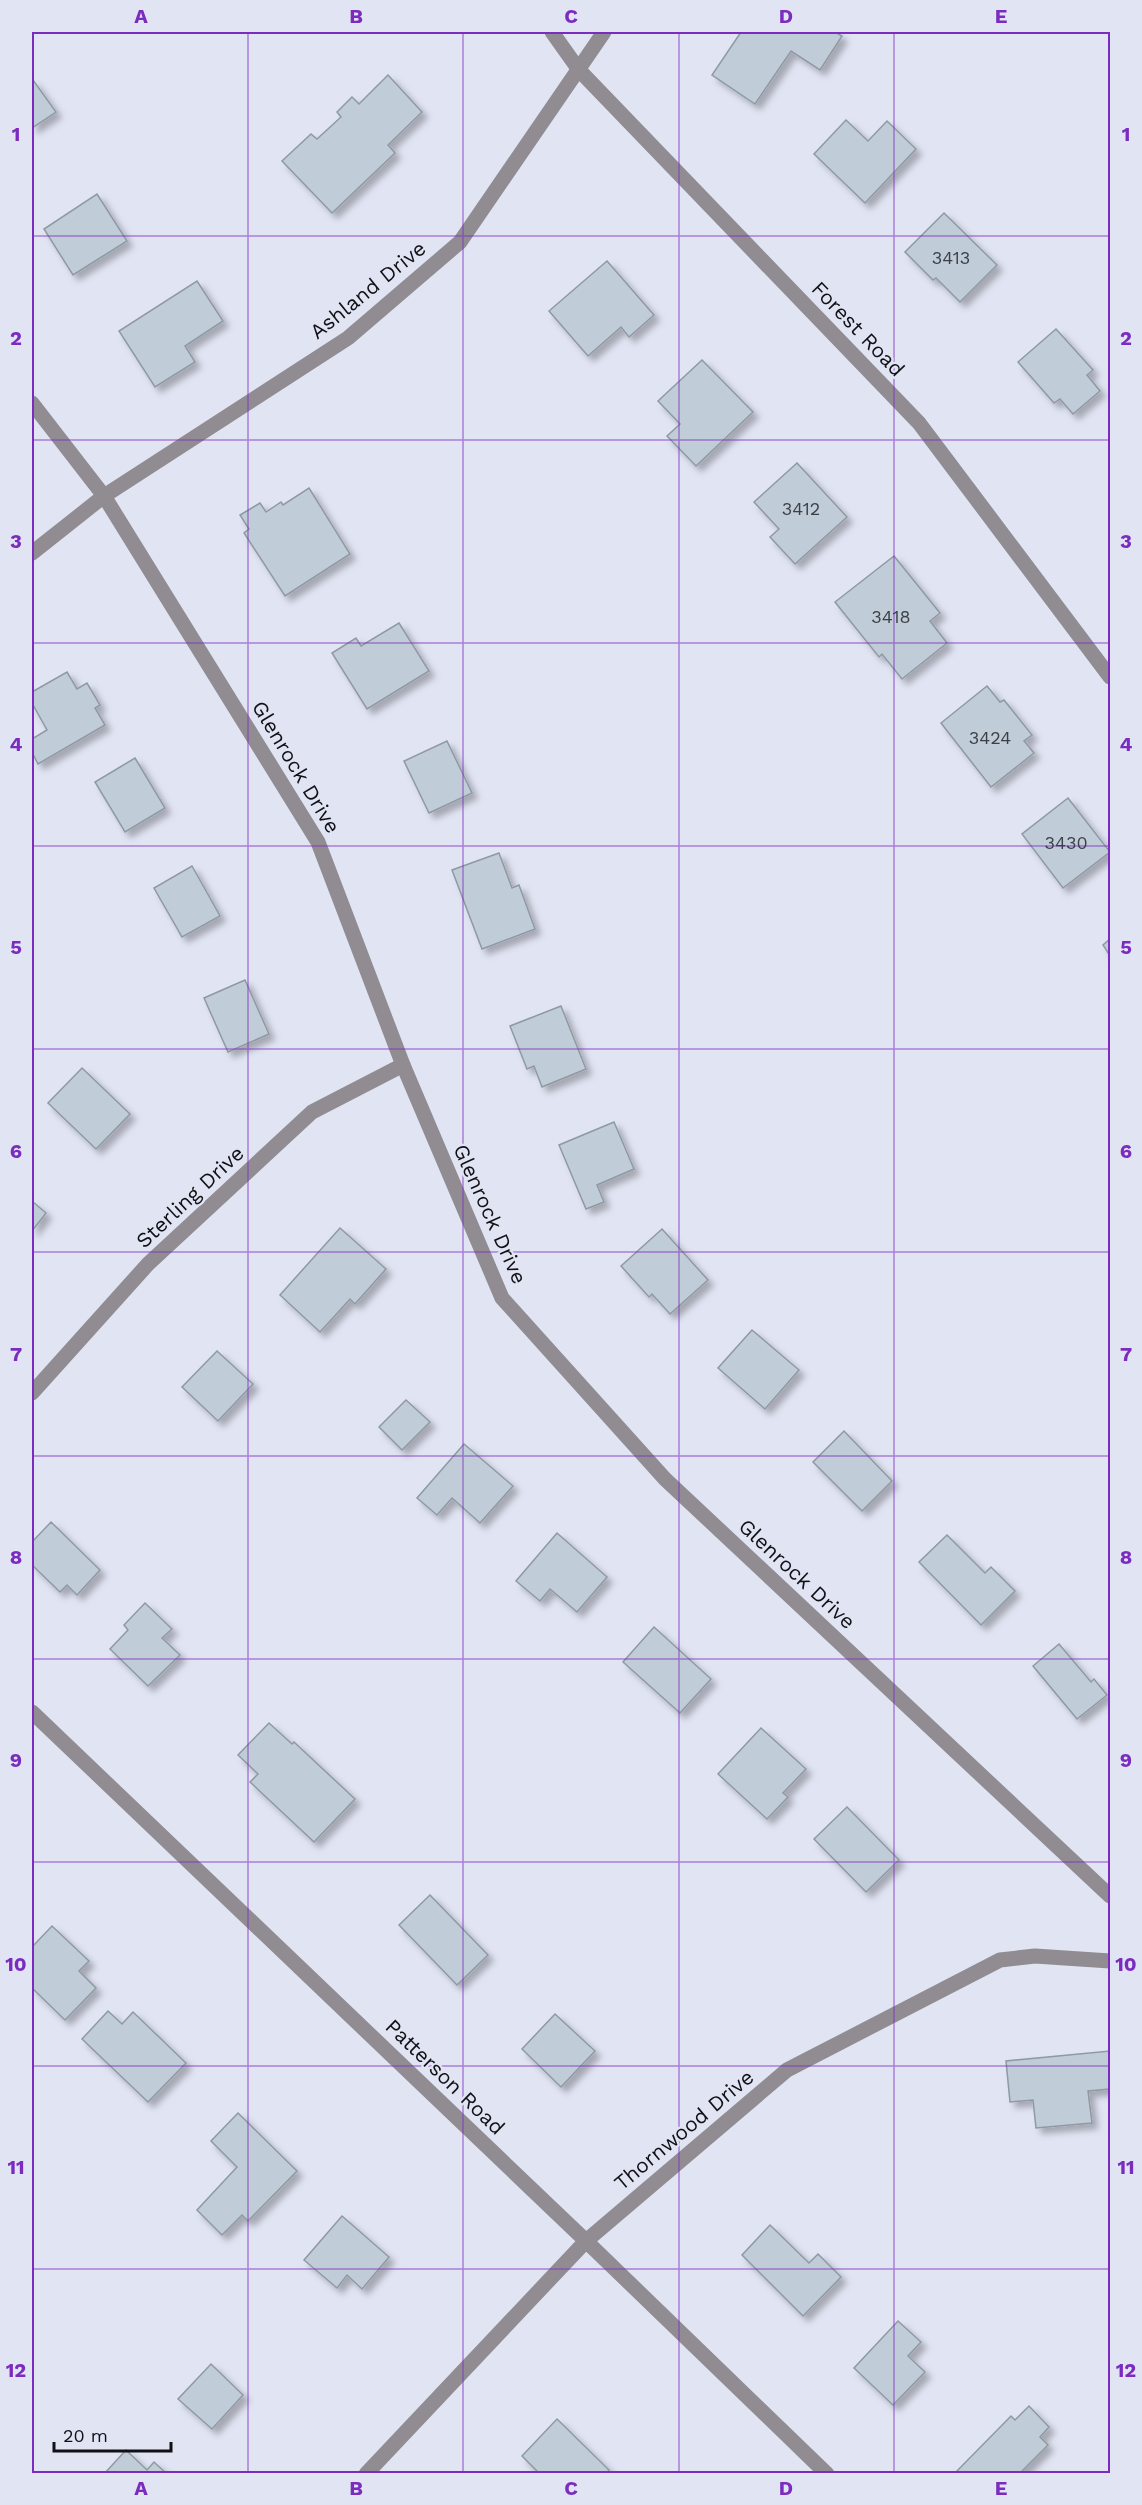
<svg xmlns="http://www.w3.org/2000/svg" width="1142" height="2505" font-family="'Work Sans',sans-serif">
<style>
.building{fill:#c0ccd7;stroke:#8e99a4;stroke-width:1.5;filter:url(#shadow)}
.lines{fill:none;stroke-linecap:round;stroke-linejoin:round}
.street{stroke:#908c92;stroke-width:15}
.grid{fill:none;stroke:#7b2cbf;stroke-width:1.5;stroke-opacity:0.55}
.labels{text-anchor:middle;stroke-width:4.5;stroke-linejoin:round;paint-order:stroke}
.number-label{font-size:18px;fill:#3c3f46}
.street-label{font-size:21px;fill:#101015;stroke:#e1e4f3}
.neatline{fill:none;stroke:#7b2cbf;stroke-width:2}
.grid-label{font-size:20px;text-anchor:middle;font-weight:bold;fill:#7b2cbf}
</style>
<defs>
<filter id="shadow"><feDropShadow dx="5.5" dy="5.5" stdDeviation="3" flood-color="#0004"/></filter>
</defs>
<rect width="100%" height="100%" fill="#e1e4f3"/>
<g class="building">
<path d="M 741,32 L 835,32 L 842,36 L 820,70 L 791,51 L 755,104 L 712,75 Z"/>
<path d="M 388,75 L 422,112 L 388,145 L 395,153 L 332,213 L 282,161 L 311,134 L 317,139 L 341,117 L 337,112 L 352,97 L 359,104 Z"/>
<path d="M 33,80 L 56,112 L 32,128 L 32,81 Z"/>
<path d="M 846,120 L 868,141 L 887,121 L 916,149 L 865,203 L 814,154 Z"/>
<path d="M 97,194 L 127,241 L 73,275 L 44,229 Z"/>
<path d="M 944,213 L 997,265 L 960,302 L 936,278 L 933,280 L 905,252 Z"/>
<path d="M 607,261 L 654,315 L 629,337 L 621,327 L 588,356 L 549,311 Z"/>
<path d="M 197,281 L 223,321 L 185,346 L 195,362 L 155,387 L 119,331 Z"/>
<path d="M 1056,329 L 1093,370 L 1087,375 L 1100,391 L 1073,414 L 1060,399 L 1054,403 L 1018,362 Z"/>
<path d="M 702,360 L 753,412 L 696,466 L 667,436 L 680,424 L 658,401 Z"/>
<path d="M 797,463 L 847,517 L 795,564 L 770,537 L 779,529 L 754,502 Z"/>
<path d="M 309,488 L 350,554 L 285,596 L 244,533 L 249,529 L 240,515 L 260,503 L 266,512 L 281,502 L 283,505 Z"/>
<path d="M 894,556 L 940,613 L 930,621 L 947,643 L 902,679 L 882,654 L 879,657 L 835,602 Z"/>
<path d="M 399,623 L 429,671 L 367,709 L 332,653 L 356,638 L 361,646 Z"/>
<path d="M 67,672 L 77,689 L 87,683 L 100,705 L 95,708 L 105,725 L 38,764 L 32,752 L 32,739 L 47,730 L 32,703 L 32,692 Z"/>
<path d="M 987,686 L 1000,702 L 1004,700 L 1032,735 L 1024,741 L 1034,753 L 991,787 L 941,723 Z"/>
<path d="M 447,741 L 472,793 L 429,813 L 404,761 Z"/>
<path d="M 135,758 L 165,808 L 125,832 L 95,782 Z"/>
<path d="M 1068,798 L 1110,852 L 1063,888 L 1022,834 Z"/>
<path d="M 499,853 L 512,888 L 519,885 L 535,929 L 482,949 L 452,870 Z"/>
<path d="M 192,866 L 220,916 L 182,937 L 154,888 Z"/>
<path d="M 1110,939 L 1110,956 L 1103,945 Z"/>
<path d="M 245,980 L 269,1034 L 228,1052 L 204,998 Z"/>
<path d="M 561,1006 L 586,1069 L 542,1087 L 534,1066 L 527,1069 L 510,1026 Z"/>
<path d="M 82,1068 L 130,1114 L 96,1149 L 48,1103 Z"/>
<path d="M 614,1122 L 634,1169 L 597,1185 L 604,1202 L 586,1209 L 559,1145 Z"/>
<path d="M 32,1201 L 46,1213 L 32,1231 Z"/>
<path d="M 340,1228 L 386,1269 L 355,1304 L 350,1299 L 320,1332 L 280,1295 Z"/>
<path d="M 662,1229 L 708,1280 L 670,1314 L 652,1294 L 649,1297 L 621,1266 Z"/>
<path d="M 752,1330 L 799,1370 L 765,1409 L 718,1368 Z"/>
<path d="M 217,1351 L 253,1384 L 218,1421 L 182,1387 Z"/>
<path d="M 406,1400 L 430,1422 L 402,1450 L 379,1427 Z"/>
<path d="M 844,1431 L 892,1481 L 862,1511 L 813,1462 Z"/>
<path d="M 464,1444 L 513,1486 L 480,1523 L 452,1498 L 437,1515 L 417,1498 Z"/>
<path d="M 51,1522 L 100,1570 L 77,1595 L 67,1585 L 60,1592 L 32,1565 L 32,1542 Z"/>
<path d="M 557,1533 L 607,1577 L 577,1612 L 550,1589 L 540,1601 L 516,1581 Z"/>
<path d="M 947,1535 L 985,1573 L 991,1567 L 1015,1591 L 981,1625 L 919,1562 Z"/>
<path d="M 145,1603 L 172,1629 L 162,1638 L 180,1655 L 148,1686 L 110,1649 L 128,1630 L 124,1625 Z"/>
<path d="M 654,1627 L 711,1679 L 680,1713 L 623,1662 Z"/>
<path d="M 1059,1644 L 1091,1682 L 1094,1679 L 1107,1695 L 1077,1719 L 1033,1666 Z"/>
<path d="M 269,1723 L 292,1744 L 294,1742 L 355,1799 L 314,1842 L 250,1782 L 258,1774 L 238,1755 Z"/>
<path d="M 761,1728 L 806,1769 L 783,1793 L 788,1797 L 767,1819 L 718,1774 Z"/>
<path d="M 847,1807 L 899,1860 L 866,1892 L 814,1839 Z"/>
<path d="M 430,1895 L 488,1955 L 457,1985 L 399,1925 Z"/>
<path d="M 52,1926 L 89,1961 L 79,1971 L 96,1988 L 65,2020 L 32,1988 L 32,1947 Z"/>
<path d="M 108,2011 L 122,2024 L 133,2012 L 186,2063 L 148,2102 L 82,2039 Z"/>
<path d="M 555,2014 L 595,2051 L 561,2087 L 522,2049 Z"/>
<path d="M 1110,2051 L 1110,2089 L 1088,2091 L 1092,2123 L 1036,2128 L 1033,2100 L 1010,2102 L 1006,2061 Z"/>
<path d="M 238,2113 L 297,2171 L 248,2221 L 242,2215 L 222,2235 L 197,2210 L 237,2167 L 211,2141 Z"/>
<path d="M 342,2216 L 389,2257 L 362,2289 L 347,2275 L 337,2288 L 304,2260 Z"/>
<path d="M 770,2225 L 809,2263 L 818,2254 L 841,2277 L 803,2316 L 742,2255 Z"/>
<path d="M 898,2321 L 921,2342 L 908,2356 L 925,2372 L 893,2405 L 854,2368 Z"/>
<path d="M 211,2364 L 243,2395 L 212,2429 L 178,2399 Z"/>
<path d="M 1029,2406 L 1049,2427 L 1040,2437 L 1048,2445 L 1019,2474 L 954,2474 L 1011,2416 L 1015,2420 Z"/>
<path d="M 557,2419 L 609,2470 L 606,2474 L 540,2474 L 522,2456 Z"/>
<path d="M 126,2450 L 147,2470 L 154,2462 L 167,2474 L 104,2474 Z"/>
</g>
<g class="lines">
<g class="street">
<path d="M 552,32 L 579,70 L 919,423 L 1110,677"/>
<path d="M 32,403 L 104,496 L 318,842 L 403,1065 L 502,1298 L 665,1479 L 1110,1896"/>
<path d="M 32,553 L 104,496 L 348,338 L 460,242 L 604,32"/>
<path d="M 32,1393 L 148,1264 L 312,1112 L 403,1065"/>
<path d="M 32,1712 L 586,2241 L 827,2474"/>
<path d="M 366,2474 L 586,2241 L 787,2070 L 1000,1960 L 1035,1956 L 1110,1961"/>
</g>
</g>
<path class="grid" d="M 248,32 L 248,2474M 463,32 L 463,2474M 679,32 L 679,2474M 894,32 L 894,2474M 32,236 L 1110,236M 32,440 L 1110,440M 32,643 L 1110,643M 32,846 L 1110,846M 32,1049 L 1110,1049M 32,1252 L 1110,1252M 32,1456 L 1110,1456M 32,1659 L 1110,1659M 32,1862 L 1110,1862M 32,2066 L 1110,2066M 32,2269 L 1110,2269"/>
<g class="labels">
<g class="number-label">
<text x="951" y="264">3413</text>
<text x="801" y="515">3412</text>
<text x="891" y="623">3418</text>
<text x="990" y="744">3424</text>
<text x="1066" y="849">3430</text>
</g>
<g class="street-label">
<text transform="translate(368 290) rotate(-39)" y="7">Ashland Drive</text>
<text transform="translate(858 329) rotate(46)" y="7">Forest Road</text>
<text transform="translate(296 767) rotate(59)" y="7">Glenrock Drive</text>
<text transform="translate(190 1197) rotate(-43)" y="7">Sterling Drive</text>
<text transform="translate(490 1214) rotate(66)" y="7">Glenrock Drive</text>
<text transform="translate(797 1574) rotate(43)" y="7">Glenrock Drive</text>
<text transform="translate(445 2077) rotate(44)" y="7">Patterson Road</text>
<text transform="translate(684 2130) rotate(-40)" y="7">Thornwood Drive</text>
</g>
</g>
<rect width="1142" height="2505" fill="none" stroke="#e1e4f3" stroke-width="66"/>
<path d="M54 2442v9h117v-9" fill="none" stroke="#101015" stroke-width="3"/>
<text x="63" y="2442" font-size="18" fill="#101015" stroke="#e1e4f3" stroke-width="4.5" paint-order="stroke">20 m</text>
<rect x="33" y="33" width="1076" height="2439" class="neatline"/>
<g class="grid-label">
<text x="141" y="23">A</text>
<text x="356" y="23">B</text>
<text x="571" y="23">C</text>
<text x="786" y="23">D</text>
<text x="1001" y="23">E</text>
<text x="16" y="141">1</text>
<text x="1126" y="141">1</text>
<text x="16" y="345">2</text>
<text x="1126" y="345">2</text>
<text x="16" y="548">3</text>
<text x="1126" y="548">3</text>
<text x="16" y="751">4</text>
<text x="1126" y="751">4</text>
<text x="16" y="954">5</text>
<text x="1126" y="954">5</text>
<text x="16" y="1158">6</text>
<text x="1126" y="1158">6</text>
<text x="16" y="1361">7</text>
<text x="1126" y="1361">7</text>
<text x="16" y="1564">8</text>
<text x="1126" y="1564">8</text>
<text x="16" y="1767">9</text>
<text x="1126" y="1767">9</text>
<text x="16" y="1971">10</text>
<text x="1126" y="1971">10</text>
<text x="16" y="2174">11</text>
<text x="1126" y="2174">11</text>
<text x="16" y="2377">12</text>
<text x="1126" y="2377">12</text>
<text x="141" y="2495">A</text>
<text x="356" y="2495">B</text>
<text x="571" y="2495">C</text>
<text x="786" y="2495">D</text>
<text x="1001" y="2495">E</text>
</g>
</svg>
